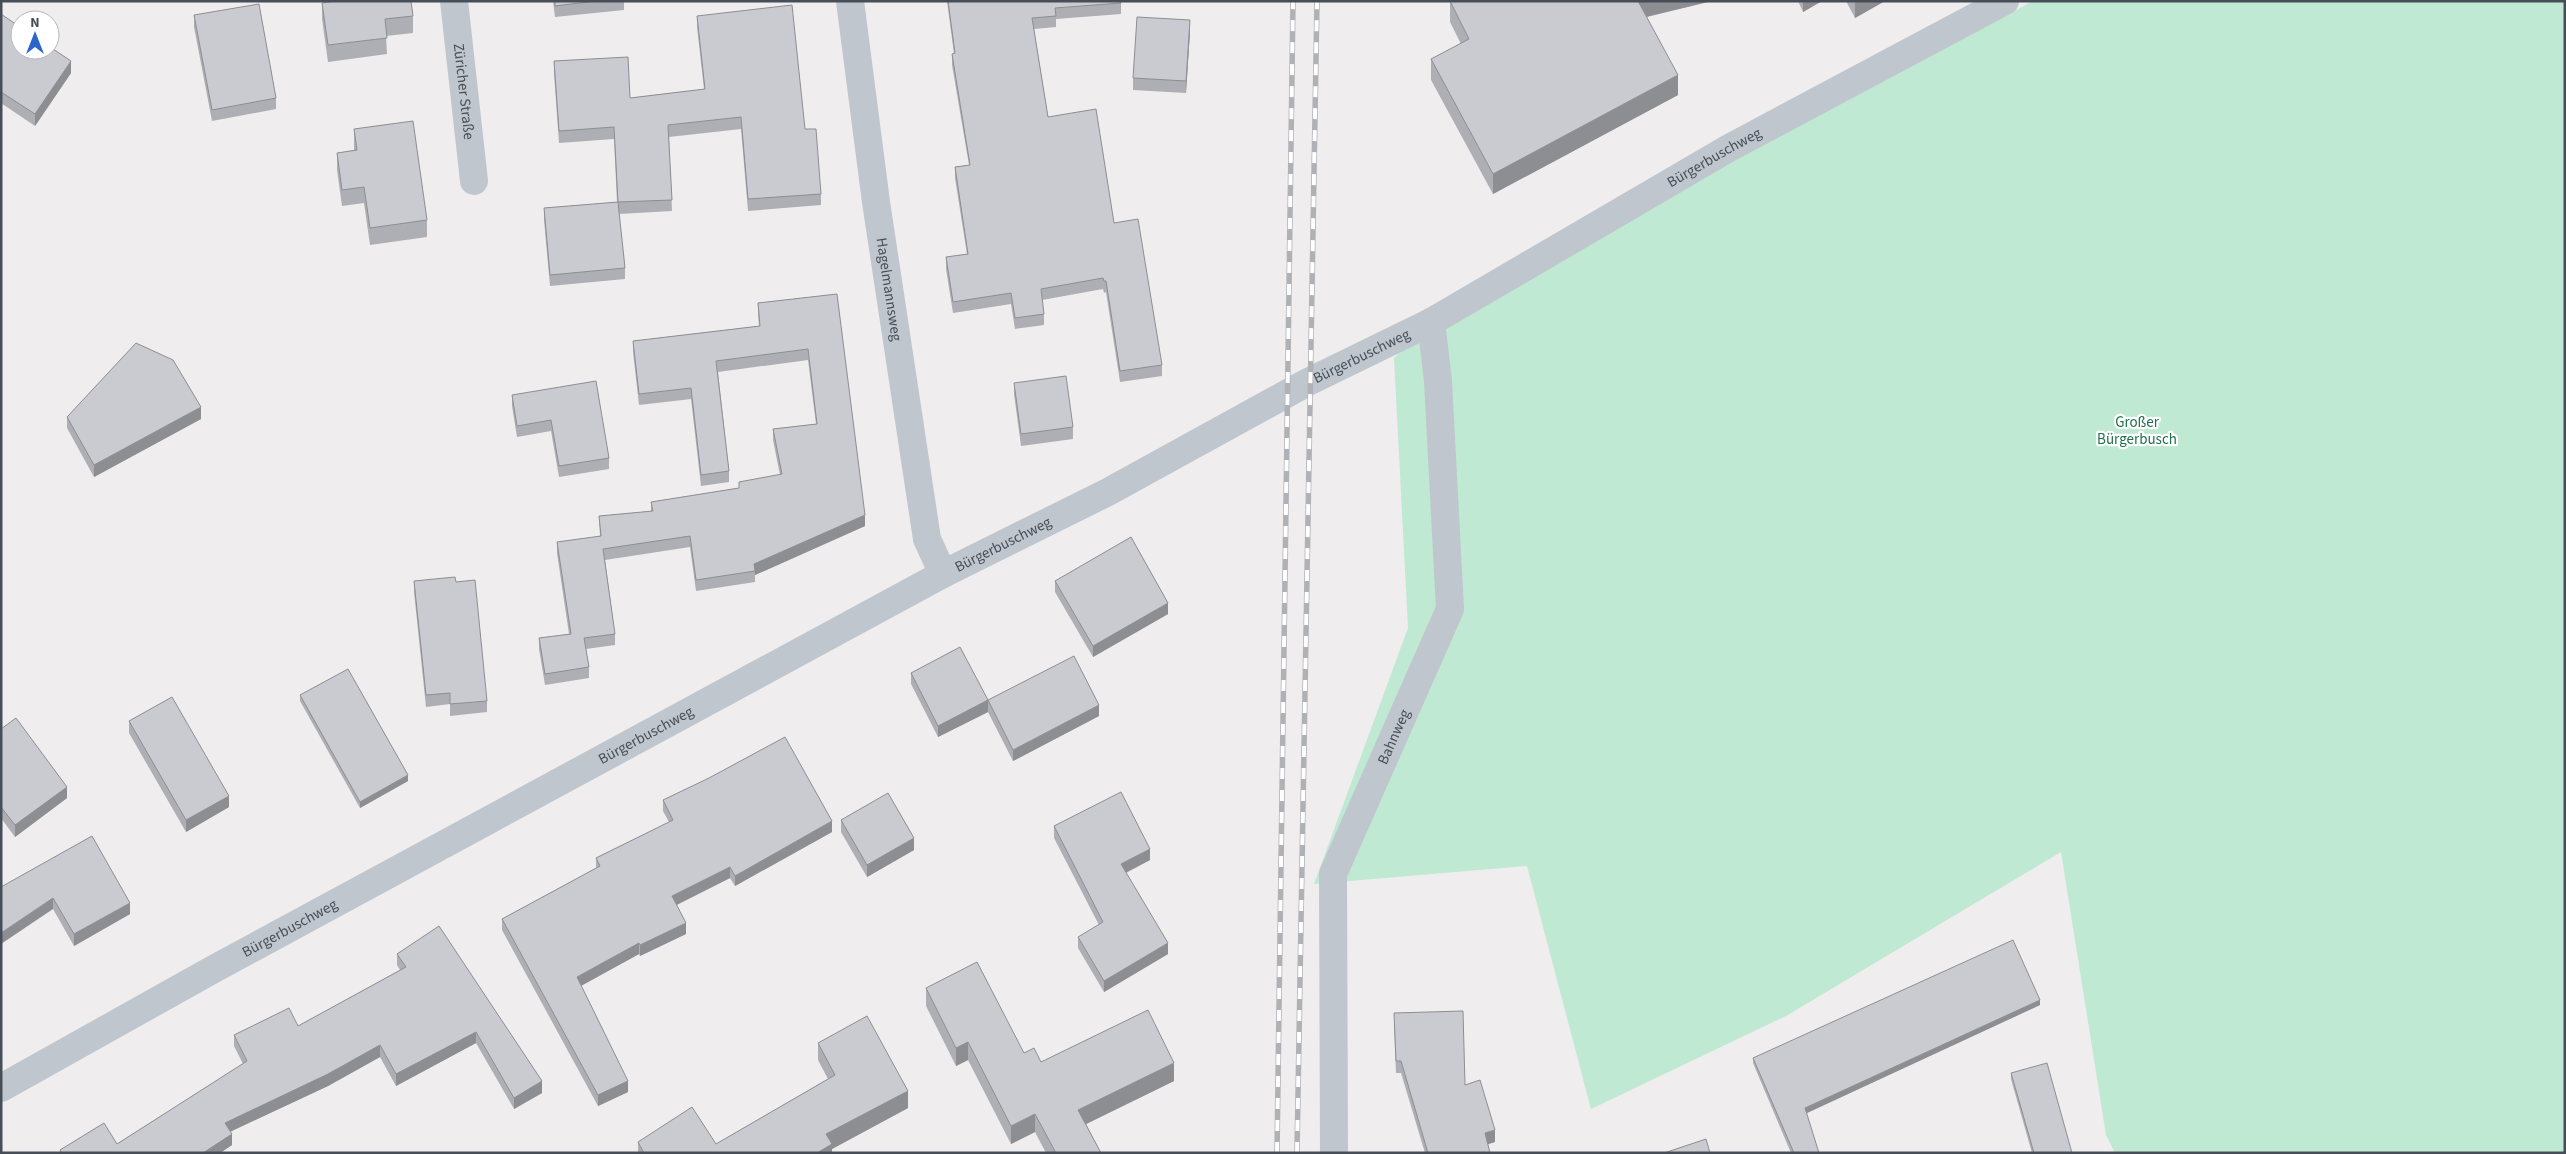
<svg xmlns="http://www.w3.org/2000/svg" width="2566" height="1154" font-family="'Source Sans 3',sans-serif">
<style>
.green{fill:#bfe9d2}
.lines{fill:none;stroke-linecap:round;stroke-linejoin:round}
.minor{stroke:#bfc6cd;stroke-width:28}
.rail-casing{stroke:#afb1b6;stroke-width:5.5}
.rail{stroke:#fff;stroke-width:4;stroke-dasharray:11;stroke-linecap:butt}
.wall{fill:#aeafb4}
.shaded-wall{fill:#8d8e92}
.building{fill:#cacbd1;stroke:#8d8e92}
.labels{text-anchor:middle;stroke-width:4.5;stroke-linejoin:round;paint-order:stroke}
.street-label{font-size:15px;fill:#474e58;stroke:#fff}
.park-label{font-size:15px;fill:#20704e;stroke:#fff}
</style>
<rect width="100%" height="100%" fill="#efeded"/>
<path class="green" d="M 2033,1 L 2565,1 L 2565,1153 L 2115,1153 L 2106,1135 L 2061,852 L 1786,1016 L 1591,1109 L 1527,866 L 1314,884 L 1408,628 L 1394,358 L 1431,322 Z"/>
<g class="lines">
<g class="minor">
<path id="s1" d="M 454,1 L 474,181"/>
<path id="s2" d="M 850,1 L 876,202 L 927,539 L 943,574"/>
<path id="s3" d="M 1,1088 L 212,970 L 943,574 L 1108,492 L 1308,382 L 1431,322 L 1729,148 L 2005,1"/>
<path id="s4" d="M 1334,1153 L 1333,874 L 1450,609 L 1438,381 L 1431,322"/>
</g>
<g class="rail-casing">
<g id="rail">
<path d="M 1277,1153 L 1293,1"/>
<path d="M 1297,1153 L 1317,1"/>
</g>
</g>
<use href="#rail" class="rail"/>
</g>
<g class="wall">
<path d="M 553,1 L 624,1 L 624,10 L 555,17 Z"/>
<path d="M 947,1 L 1121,1 L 1121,14 L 1056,19 L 1056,27 L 1034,29 L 1048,117 L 1114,223 L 1162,365 L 1162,376 L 1120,382 L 1106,292 L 1104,293 L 1103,289 L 1042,300 L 1044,314 L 1044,325 L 1015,329 L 1011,304 L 953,313 L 946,269 L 946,257 L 967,254 L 955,178 L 955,167 L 969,165 L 952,65 L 952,54 L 954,54 Z"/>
<path d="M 1450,1 L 1712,1 L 1647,17 L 1678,95 L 1493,194 L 1431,80 L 1431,59 L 1461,44 L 1450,22 Z"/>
<path d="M 1798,1 L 1822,1 L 1803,12 Z"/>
<path d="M 1846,1 L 1885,1 L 1855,18 Z"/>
<path d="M 322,3 L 413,16 L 413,33 L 386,36 L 387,54 L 328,62 L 322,19 Z"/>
<path d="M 1,14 L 71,73 L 35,126 L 1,103 Z"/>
<path d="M 194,15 L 276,98 L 276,109 L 212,121 L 194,27 Z"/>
<path d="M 697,16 L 805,129 L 821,194 L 821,205 L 748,211 L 741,129 L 669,137 L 672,211 L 619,214 L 625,268 L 625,279 L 550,286 L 544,220 L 544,208 L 617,202 L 614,139 L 559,143 L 554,73 L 554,61 L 630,98 L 704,89 L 697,27 Z"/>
<path d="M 1190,31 L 1186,93 L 1133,90 L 1133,78 Z"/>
<path d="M 354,129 L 427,220 L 427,237 L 370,245 L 364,203 L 342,206 L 337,170 L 337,153 L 354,150 Z"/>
<path d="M 837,294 L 865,526 L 755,575 L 755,582 L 696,591 L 690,547 L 605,560 L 615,634 L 615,645 L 586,649 L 589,667 L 589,678 L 545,685 L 539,649 L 539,638 L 569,634 L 557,553 L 557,542 L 600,536 L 599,516 L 651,511 L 651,502 L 739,488 L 739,482 L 780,475 L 773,440 L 773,429 L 816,424 L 808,360 L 718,372 L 729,471 L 729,482 L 701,486 L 691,399 L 639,405 L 633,352 L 633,341 L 759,326 L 758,314 L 758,303 Z"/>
<path d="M 1014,383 L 1073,427 L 1073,439 L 1021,446 L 1014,394 Z"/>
<path d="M 512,395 L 609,458 L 609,469 L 559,477 L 551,431 L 517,437 L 512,406 Z"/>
<path d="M 67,417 L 201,419 L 94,477 L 67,428 Z"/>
<path d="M 414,581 L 456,582 L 487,701 L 487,712 L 450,716 L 450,704 L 426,707 L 414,592 Z"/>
<path d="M 1055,581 L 1168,614 L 1093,657 L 1055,592 Z"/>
<path d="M 911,673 L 988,700 L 1099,716 L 1013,761 L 988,712 L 938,737 L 911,684 Z"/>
<path d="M 300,695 L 408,781 L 360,808 L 300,701 Z"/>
<path d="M 129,721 L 229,807 L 186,832 L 129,733 Z"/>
<path d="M 1,729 L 67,798 L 15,837 L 1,818 Z"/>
<path d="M 663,800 L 832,832 L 735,886 L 730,878 L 677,905 L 686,934 L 640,956 L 639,954 L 581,986 L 628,1092 L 598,1106 L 502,930 L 502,919 L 596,868 L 596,858 L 669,822 L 663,811 Z"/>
<path d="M 841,820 L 914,850 L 867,877 L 841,832 Z"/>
<path d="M 1054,826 L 1150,860 L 1126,873 L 1168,954 L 1104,992 L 1078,948 L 1078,937 L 1099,925 L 1054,838 Z"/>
<path d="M 1,887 L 130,914 L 74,946 L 53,909 Z"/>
<path d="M 397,954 L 542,1093 L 514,1109 L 476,1043 L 396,1086 L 380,1057 L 328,1086 L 230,1132 L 232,1145 L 220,1153 L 60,1153 L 60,1150 L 117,1144 L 243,1064 L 234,1046 L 234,1035 L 298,1026 L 400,970 L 397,965 Z"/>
<path d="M 926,988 L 1024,1053 L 1041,1062 L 1174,1081 L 1086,1124 L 1101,1153 L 1046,1153 L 1035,1132 L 1011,1144 L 968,1060 L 956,1066 L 926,1006 Z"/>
<path d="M 2040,1005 L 1806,1113 L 1819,1153 L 1791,1153 L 1753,1063 L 1753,1058 Z"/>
<path d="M 1394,1024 L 1465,1085 L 1495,1142 L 1488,1144 L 1490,1153 L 1425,1153 L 1401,1073 L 1396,1073 Z"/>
<path d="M 818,1043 L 908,1108 L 832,1149 L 832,1153 L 638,1153 L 638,1142 L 716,1144 L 828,1079 L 818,1060 Z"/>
<path d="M 2011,1073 L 2072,1153 L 2032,1153 L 2011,1079 Z"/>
</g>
<g class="shaded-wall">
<path d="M 1637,1 L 1712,1 L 1637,19 Z"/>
<path d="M 1803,1 L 1822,1 L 1803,12 Z"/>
<path d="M 1855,1 L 1885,1 L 1855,18 Z"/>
<path d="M 1190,20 L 1190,31 L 1186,93 L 1186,81 Z"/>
<path d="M 71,61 L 71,73 L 35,126 L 35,114 Z"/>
<path d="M 1678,75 L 1678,95 L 1493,194 L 1493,174 Z"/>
<path d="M 201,407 L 201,419 L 94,477 L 94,465 Z"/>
<path d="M 865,515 L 865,526 L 755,575 L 754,564 Z"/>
<path d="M 1168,603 L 1168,614 L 1093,657 L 1093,646 Z"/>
<path d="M 988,700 L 988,712 L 938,737 L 938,726 Z"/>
<path d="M 1099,705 L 1099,716 L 1013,761 L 1013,750 Z"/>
<path d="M 408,775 L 408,781 L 360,808 L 360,802 Z"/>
<path d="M 67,787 L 67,798 L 15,837 L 15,825 Z"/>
<path d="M 229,796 L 229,807 L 186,832 L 186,820 Z"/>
<path d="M 832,821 L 832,832 L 735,886 L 735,876 Z"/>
<path d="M 914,838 L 914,850 L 867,877 L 867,865 Z"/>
<path d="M 1150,849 L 1150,860 L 1121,875 L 1121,864 Z"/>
<path d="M 730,867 L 730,878 L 672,907 L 672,896 Z"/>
<path d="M 53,898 L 53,909 L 1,944 L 1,933 Z"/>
<path d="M 130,903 L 130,914 L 74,946 L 74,934 Z"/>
<path d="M 686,923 L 686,934 L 640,956 L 640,945 Z"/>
<path d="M 639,943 L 639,954 L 577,988 L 577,977 Z"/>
<path d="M 1168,943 L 1168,954 L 1104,992 L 1104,981 Z"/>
<path d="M 2040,1000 L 2040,1005 L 1805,1114 L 1805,1108 Z"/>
<path d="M 476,1032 L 476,1043 L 396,1086 L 396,1074 Z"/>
<path d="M 968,1042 L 968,1060 L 956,1066 L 956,1048 Z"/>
<path d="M 380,1045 L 380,1057 L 328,1086 L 225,1134 L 225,1123 Z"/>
<path d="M 1174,1063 L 1174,1081 L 1078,1128 L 1078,1110 Z"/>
<path d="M 542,1081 L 542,1093 L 514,1109 L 514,1098 Z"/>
<path d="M 628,1081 L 628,1092 L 598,1106 L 598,1095 Z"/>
<path d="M 908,1091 L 908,1108 L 832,1149 L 832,1153 L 817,1153 L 826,1134 Z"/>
<path d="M 1035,1114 L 1035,1132 L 1011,1144 L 1011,1126 Z"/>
<path d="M 1495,1130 L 1495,1142 L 1485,1145 L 1485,1133 Z"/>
<path d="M 232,1134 L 232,1145 L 220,1153 L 203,1153 Z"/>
</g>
<g class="building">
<path d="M 334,1 L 411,1 L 413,16 L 385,19 L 387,38 L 328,45 L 322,3 Z"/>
<path d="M 555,1 L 596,1 L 555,6 Z"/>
<path d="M 948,1 L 1121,1 L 1121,3 L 1055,8 L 1056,16 L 1032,18 L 1048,117 L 1096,109 L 1114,223 L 1138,219 L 1162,365 L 1120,371 L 1106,281 L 1104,281 L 1103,278 L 1041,289 L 1044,314 L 1015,318 L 1011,293 L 953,302 L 946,257 L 968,254 L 955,167 L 970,165 L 952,54 L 955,53 Z"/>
<path d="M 1450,1 L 1638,1 L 1678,75 L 1493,174 L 1431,59 L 1469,39 Z"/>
<path d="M 259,4 L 276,98 L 212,110 L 194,15 Z"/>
<path d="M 792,5 L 805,129 L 816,129 L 821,194 L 748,199 L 741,117 L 668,125 L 672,200 L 618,202 L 614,127 L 559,131 L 554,61 L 628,57 L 630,98 L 705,89 L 697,16 Z"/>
<path d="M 1,14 L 20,27 L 20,50 L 50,50 L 50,47 L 71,61 L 35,114 L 1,92 Z"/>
<path d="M 1137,17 L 1190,20 L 1186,81 L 1133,78 Z"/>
<path d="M 413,121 L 427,220 L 370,228 L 364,187 L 342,190 L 337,153 L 357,150 L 354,129 Z"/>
<path d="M 618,202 L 625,268 L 550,275 L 544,208 Z"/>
<path d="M 837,294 L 865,515 L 754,564 L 755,571 L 696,580 L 690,536 L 603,549 L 615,634 L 584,638 L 589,667 L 545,674 L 539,638 L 571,634 L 557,542 L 601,536 L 599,516 L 653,511 L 651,502 L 739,488 L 739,482 L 782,474 L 773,429 L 817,424 L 808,349 L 716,361 L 729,471 L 701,475 L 691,388 L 639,394 L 633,341 L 760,326 L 758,303 Z"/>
<path d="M 136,343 L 173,360 L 201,407 L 94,465 L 67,417 Z"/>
<path d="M 1066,376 L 1073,427 L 1021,434 L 1014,383 Z"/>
<path d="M 596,381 L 609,458 L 559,466 L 551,420 L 517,426 L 512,395 Z"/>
<path d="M 1131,537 L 1168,603 L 1093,646 L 1055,581 Z"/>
<path d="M 455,577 L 456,582 L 475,580 L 487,701 L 450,704 L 450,693 L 426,695 L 414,581 Z"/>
<path d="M 960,647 L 988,700 L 938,726 L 911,673 Z"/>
<path d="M 1074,656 L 1099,705 L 1013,750 L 988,700 Z"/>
<path d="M 348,669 L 408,775 L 360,802 L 300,695 Z"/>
<path d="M 172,697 L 229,796 L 186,820 L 129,721 Z"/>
<path d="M 16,718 L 67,787 L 15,825 L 1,807 L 1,729 Z"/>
<path d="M 785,737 L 832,821 L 735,876 L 730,867 L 672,896 L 686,923 L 640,945 L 639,943 L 577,977 L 628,1081 L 598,1095 L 502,919 L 600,866 L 596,858 L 673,820 L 663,800 L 709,778 Z"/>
<path d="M 1121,792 L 1150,849 L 1121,864 L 1168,943 L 1104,981 L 1078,937 L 1103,922 L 1054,826 Z"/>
<path d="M 888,793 L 914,838 L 867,865 L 841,820 Z"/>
<path d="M 92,836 L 130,903 L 74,934 L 53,898 L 1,933 L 1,887 Z"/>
<path d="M 439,926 L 542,1081 L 514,1098 L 476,1032 L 396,1074 L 380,1045 L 328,1074 L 225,1123 L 232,1134 L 203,1153 L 62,1153 L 60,1150 L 104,1123 L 117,1144 L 247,1061 L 234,1035 L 289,1008 L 298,1026 L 406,967 L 397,954 Z"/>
<path d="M 2013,940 L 2040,1000 L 1805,1108 L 1819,1153 L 1794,1153 L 1753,1058 Z"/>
<path d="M 977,962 L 1024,1053 L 1034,1048 L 1041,1062 L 1148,1010 L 1174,1063 L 1078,1110 L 1101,1153 L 1056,1153 L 1035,1114 L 1011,1126 L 968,1042 L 956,1048 L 926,988 Z"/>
<path d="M 1463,1011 L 1465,1085 L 1480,1080 L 1495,1130 L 1485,1133 L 1490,1153 L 1428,1153 L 1401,1061 L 1396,1061 L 1394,1013 Z"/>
<path d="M 867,1016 L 908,1091 L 826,1134 L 832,1144 L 817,1153 L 644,1153 L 638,1142 L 692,1107 L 716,1144 L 835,1075 L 818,1043 Z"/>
<path d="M 2047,1063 L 2072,1153 L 2034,1153 L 2011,1073 Z"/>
<path d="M 1706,1139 L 1710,1153 L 1664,1153 Z"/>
</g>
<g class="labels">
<g class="street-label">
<text dy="5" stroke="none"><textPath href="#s1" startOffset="91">Züricher Straße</textPath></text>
<text dy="5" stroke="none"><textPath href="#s3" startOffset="1950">Bürgerbuschweg</textPath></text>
<text dy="5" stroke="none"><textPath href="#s2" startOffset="291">Hagelmannsweg</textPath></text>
<text dy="5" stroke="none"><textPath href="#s3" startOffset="1545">Bürgerbuschweg</textPath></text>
<text dy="5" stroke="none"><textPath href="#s3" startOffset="1140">Bürgerbuschweg</textPath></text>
<text dy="5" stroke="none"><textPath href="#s3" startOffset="735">Bürgerbuschweg</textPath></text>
<text dy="5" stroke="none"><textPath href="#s4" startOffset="429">Bahnweg</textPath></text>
<text dy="5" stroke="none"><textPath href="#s3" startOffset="330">Bürgerbuschweg</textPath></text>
</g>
<g class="park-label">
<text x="2137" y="427">Großer<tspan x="2137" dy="17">Bürgerbusch</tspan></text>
</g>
</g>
<rect width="2566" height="1154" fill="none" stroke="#474e58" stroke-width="5"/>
<g transform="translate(35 35)"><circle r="24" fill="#ffffff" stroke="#b5b8bc"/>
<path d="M0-4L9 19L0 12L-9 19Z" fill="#2c65c9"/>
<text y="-8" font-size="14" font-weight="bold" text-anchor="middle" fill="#474e58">N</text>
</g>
</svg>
